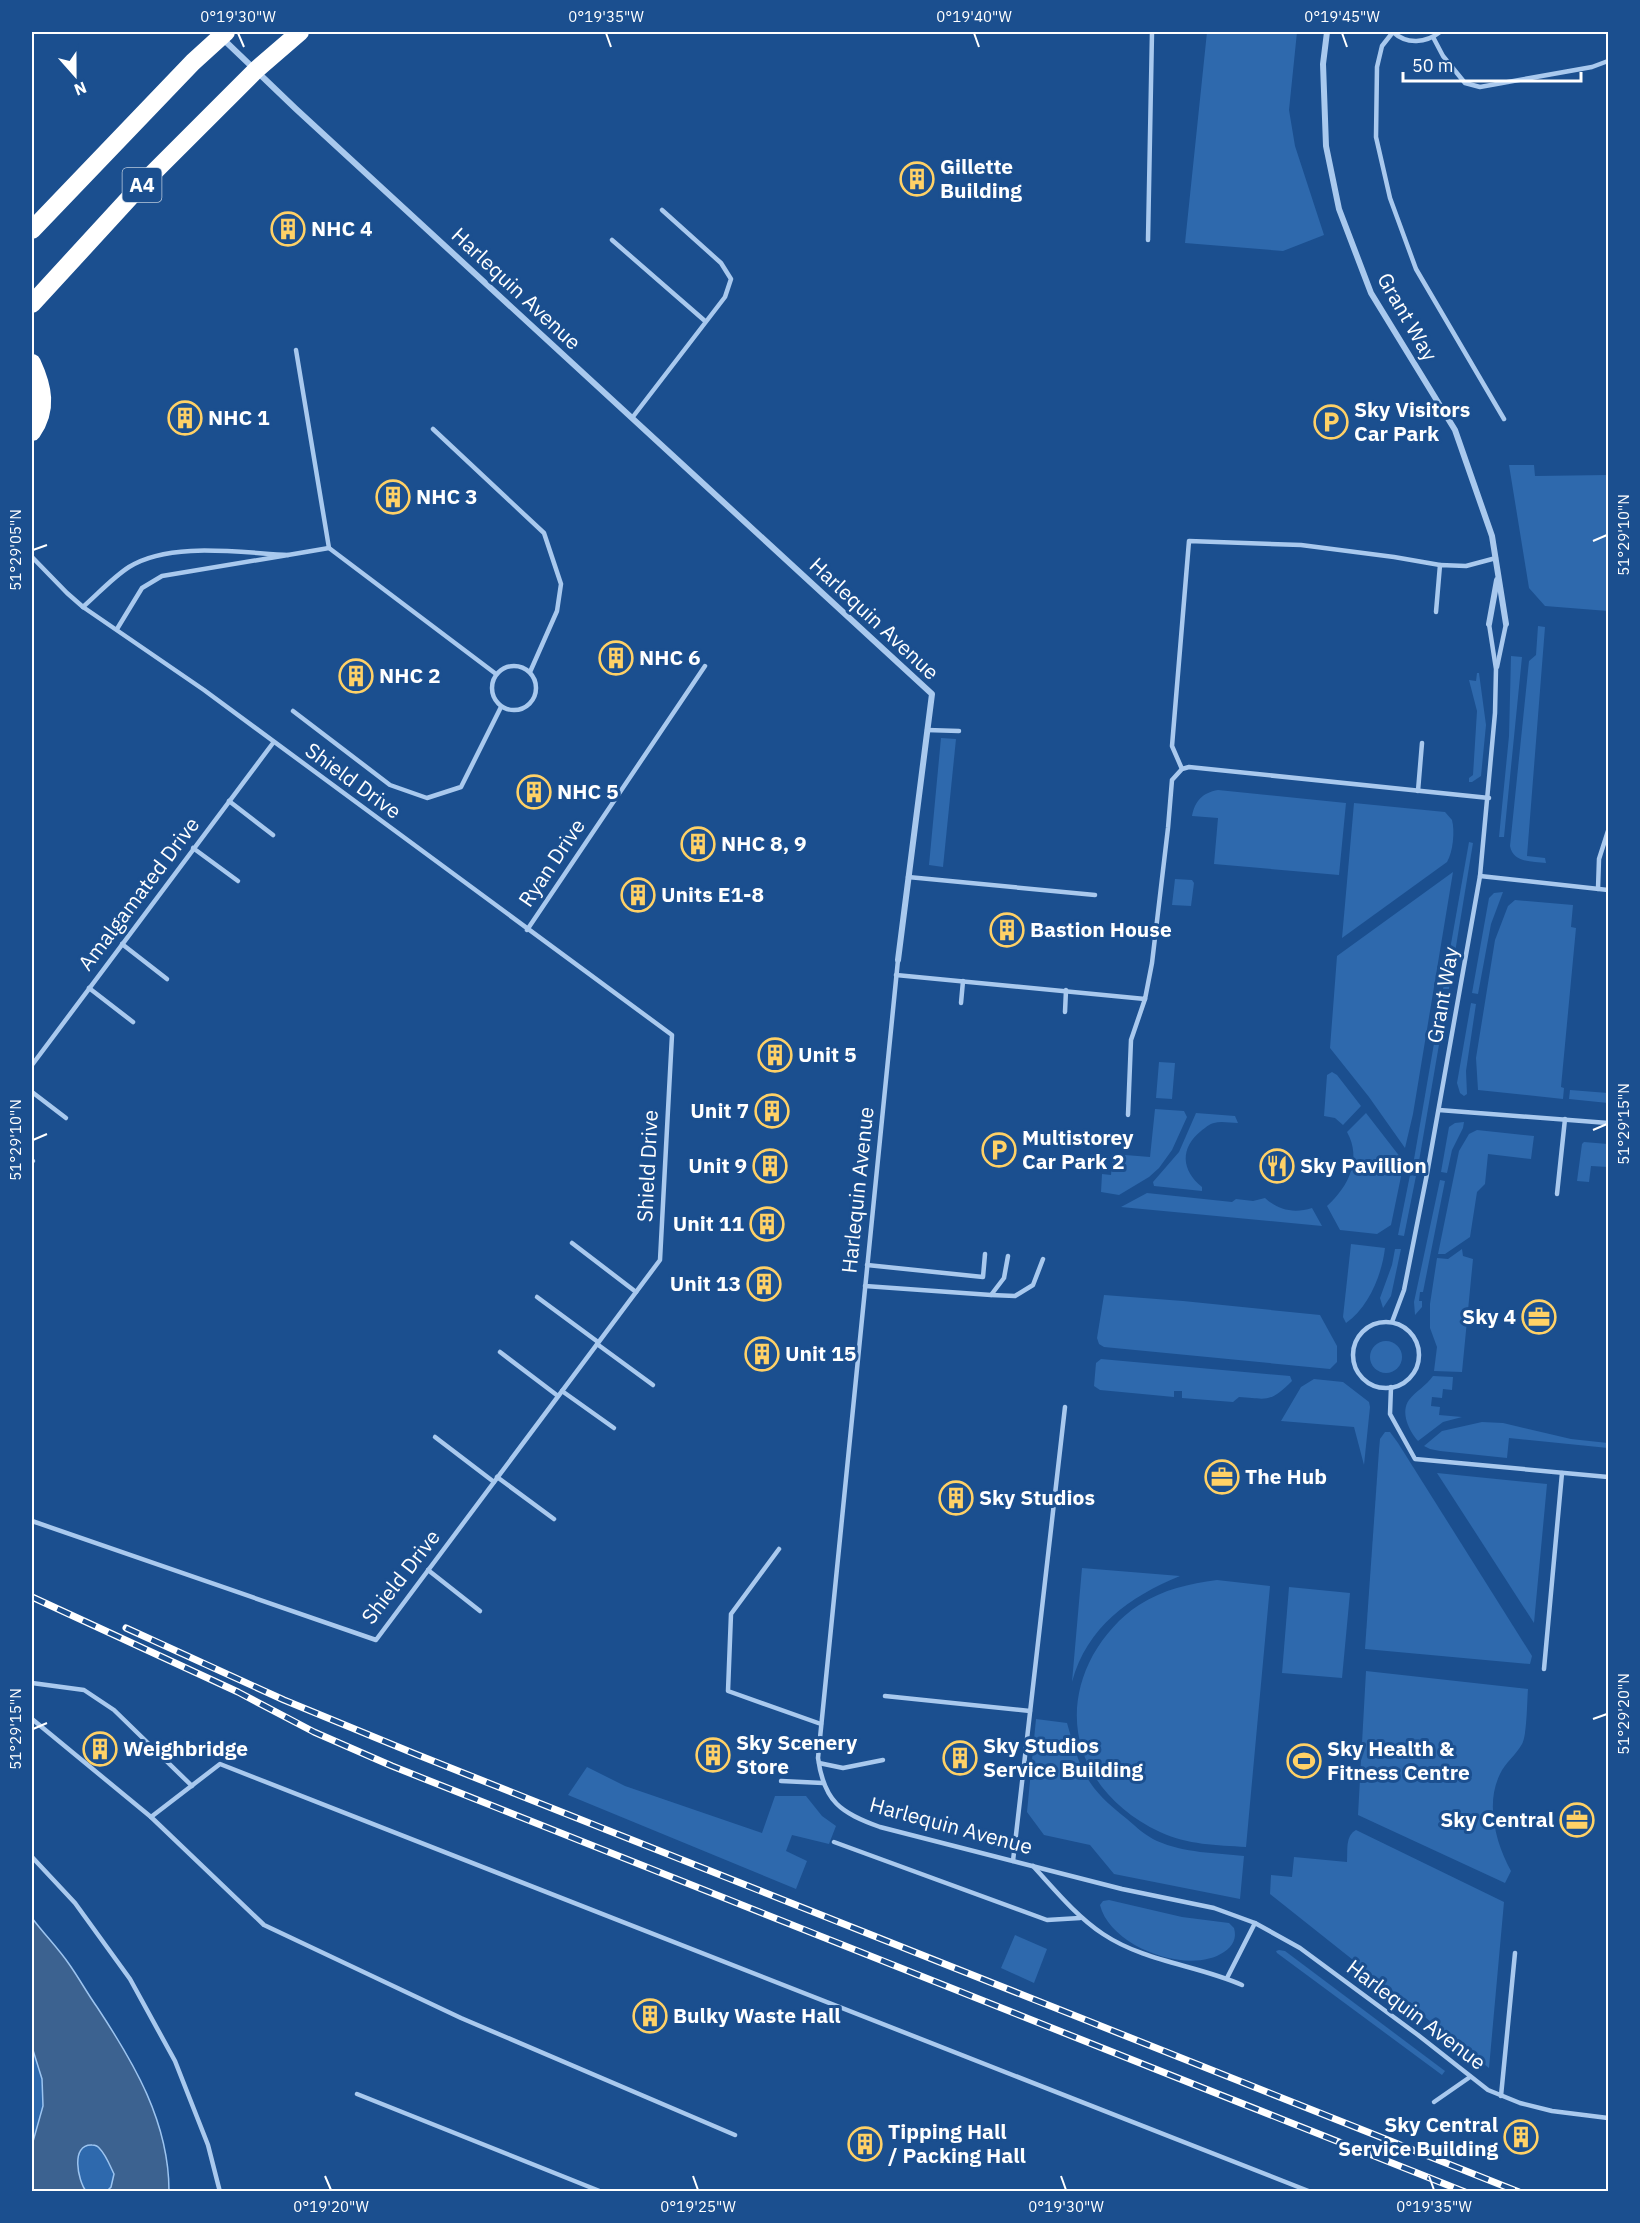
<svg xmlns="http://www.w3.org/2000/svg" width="1640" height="2223" font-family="'IBM Plex Sans',sans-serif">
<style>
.green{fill:#2e69ad}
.water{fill:#3c6290;stroke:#9cc4f0;stroke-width:1.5}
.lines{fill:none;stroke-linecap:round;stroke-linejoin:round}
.lane{stroke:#a9c9ee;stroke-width:4.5}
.street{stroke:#a9c9ee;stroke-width:6}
.highway{stroke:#fff;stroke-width:18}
.rail-casing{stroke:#fff;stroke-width:7}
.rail{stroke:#1b4f8f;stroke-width:4.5;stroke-dasharray:14;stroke-linecap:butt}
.ticks{fill:none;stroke:#fff;stroke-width:2}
.labels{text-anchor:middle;stroke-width:6;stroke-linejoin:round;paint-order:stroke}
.shield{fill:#1b4f8f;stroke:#bbcadd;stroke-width:1.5}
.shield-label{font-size:20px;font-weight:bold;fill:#fff}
.poi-label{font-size:21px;font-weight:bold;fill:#fff;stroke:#1b4f8f;text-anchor:start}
.street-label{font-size:21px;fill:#fff;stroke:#1b4f8f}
.neatline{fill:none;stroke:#fff;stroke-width:2}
.ticks-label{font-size:15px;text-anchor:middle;fill:#fff}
</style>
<rect width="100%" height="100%" fill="#1b4f8f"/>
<g class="green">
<path d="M 1207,32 L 1297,32 L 1289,110 L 1295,146 L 1324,235 L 1283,251 L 1185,243 Z"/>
<path d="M 1509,465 L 1534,465 L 1535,476 L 1608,475 L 1608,611 L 1545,606 L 1529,588 Z"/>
<path d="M 1538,626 L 1545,627 L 1527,856 L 1545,858 L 1546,863 C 1532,861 1513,863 1510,846 L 1529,661 L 1536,655 Z"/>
<path d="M 1511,656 L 1522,657 L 1504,837 L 1499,837 L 1509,736 Z"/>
<path d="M 1477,673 L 1479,673 L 1486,725 L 1481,776 L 1472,782 L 1469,782 L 1469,778 L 1473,775 L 1477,711 L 1469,680 L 1476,681 Z"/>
<path d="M 941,738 L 956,739 L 943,867 L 929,865 Z"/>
<path d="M 1218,790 L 1346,803 L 1339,875 L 1214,864 L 1218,818 L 1192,816 C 1195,801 1202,793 1218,790 Z"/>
<path d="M 1354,803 L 1445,812 L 1452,820 C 1455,831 1453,852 1447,862 L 1342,938 Z"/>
<path d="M 1469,842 L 1473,843 L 1449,989 L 1443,989 Z"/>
<path d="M 1453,872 L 1413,1114 L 1405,1148 L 1369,1097 L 1330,1048 L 1337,956 Z"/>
<path d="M 1175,879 L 1192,880 L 1194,883 L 1191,906 L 1172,905 Z"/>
<path d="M 1503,892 L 1491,924 L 1478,994 L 1472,993 L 1489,898 L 1494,893 Z"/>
<path d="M 1515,900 L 1573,905 L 1571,927 L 1576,928 L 1561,1087 L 1564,1088 L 1563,1099 L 1478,1090 L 1476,1058 L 1495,940 L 1508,906 Z"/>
<path d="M 1442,997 L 1447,998 L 1418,1167 L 1413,1165 Z"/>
<path d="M 1471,1003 L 1476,1004 L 1466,1071 L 1467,1094 L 1464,1096 L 1460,1093 L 1457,1083 Z"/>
<path d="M 1159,1062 L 1175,1063 L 1172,1099 L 1156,1098 Z"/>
<path d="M 1332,1072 L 1337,1075 L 1361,1106 L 1343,1125 L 1335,1118 L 1324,1116 L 1327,1075 Z"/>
<path d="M 1570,1090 L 1608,1093 L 1608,1103 L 1569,1099 Z"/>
<path d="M 1155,1109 L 1184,1111 L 1187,1117 L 1172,1150 L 1159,1168 L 1149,1177 L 1119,1195 L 1101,1192 L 1102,1174 L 1111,1175 L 1113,1154 L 1150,1157 Z"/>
<path d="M 1196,1113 L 1235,1116 L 1238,1123 C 1230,1123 1221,1121 1214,1123 C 1209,1124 1205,1128 1201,1131 C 1180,1148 1181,1170 1202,1187 L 1202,1191 L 1154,1186 L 1153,1182 L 1179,1152 Z"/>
<path d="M 1366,1113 L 1404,1162 L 1391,1225 L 1377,1234 L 1340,1230 L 1327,1206 C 1349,1186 1362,1159 1347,1132 Z"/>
<path d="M 1464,1122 L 1463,1128 L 1452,1150 L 1447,1173 L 1441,1172 L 1449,1127 L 1455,1123 Z"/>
<path d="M 1477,1130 L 1534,1136 L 1531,1159 L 1488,1154 L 1485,1184 L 1477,1192 L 1470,1237 L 1445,1254 L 1438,1254 L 1459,1151 L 1469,1134 Z"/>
<path d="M 1584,1142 L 1608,1144 L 1608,1167 L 1591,1166 L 1589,1182 L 1577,1181 L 1582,1144 Z"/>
<path d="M 1410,1175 L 1416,1176 L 1404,1236 L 1398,1235 Z"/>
<path d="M 1440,1180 L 1445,1181 L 1423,1292 L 1420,1292 L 1419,1301 L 1422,1301 L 1422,1307 L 1415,1315 L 1414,1302 Z"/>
<path d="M 1147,1193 L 1232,1202 L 1236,1199 L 1253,1201 L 1265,1198 C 1278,1210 1294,1214 1312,1208 L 1322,1226 L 1121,1207 Z"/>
<path d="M 1351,1244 L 1385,1248 C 1382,1274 1369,1307 1346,1323 L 1343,1317 Z"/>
<path d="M 1395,1249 L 1401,1249 L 1391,1296 L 1383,1308 L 1380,1298 L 1392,1265 Z"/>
<path d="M 1462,1249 L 1463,1256 L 1473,1259 L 1462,1372 L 1434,1371 L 1437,1347 L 1430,1328 L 1430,1304 L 1437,1258 L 1448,1259 Z"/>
<path d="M 1104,1295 L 1183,1301 L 1320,1315 L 1337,1346 L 1337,1362 L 1330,1369 L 1104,1347 L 1099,1344 L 1097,1338 Z"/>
<circle cx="1386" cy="1357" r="16"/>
<path d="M 1101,1359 L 1290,1376 L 1292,1381 C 1270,1403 1268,1399 1239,1397 L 1233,1402 L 1182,1398 L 1182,1391 L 1174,1391 L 1174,1397 L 1100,1390 L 1094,1386 L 1096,1363 Z"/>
<path d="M 1433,1376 L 1453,1377 L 1452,1390 L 1443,1389 L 1442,1398 L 1432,1397 L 1431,1406 L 1440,1407 L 1439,1415 L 1462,1417 L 1443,1422 L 1418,1441 C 1409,1431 1400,1412 1409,1400 C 1416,1391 1426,1386 1433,1376 Z"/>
<path d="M 1314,1379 L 1343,1382 L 1369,1402 L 1370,1407 L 1364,1465 L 1354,1427 L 1281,1421 L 1301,1387 Z"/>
<path d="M 1482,1422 L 1503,1423 L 1571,1439 L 1608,1443 L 1608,1448 L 1509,1438 L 1507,1458 L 1440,1451 L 1430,1449 L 1424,1446 L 1442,1431 Z"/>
<path d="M 1385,1432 L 1390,1432 L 1398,1443 L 1532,1656 L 1530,1664 L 1365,1649 L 1379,1450 L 1380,1439 Z"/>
<path d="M 1437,1473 L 1547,1484 L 1534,1623 Z"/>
<path d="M 1082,1568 L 1180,1576 C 1129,1597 1087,1627 1072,1682 Z"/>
<path d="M 1217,1580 L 1270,1586 L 1246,1847 C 1217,1845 1187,1845 1160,1832 C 1089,1799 1054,1727 1093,1655 C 1104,1636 1120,1617 1139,1605 C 1164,1589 1189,1584 1217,1580 Z"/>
<path d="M 1289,1587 L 1350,1593 L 1342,1678 L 1282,1673 Z"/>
<path d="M 1366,1671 L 1528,1689 C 1527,1701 1527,1736 1522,1744 C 1516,1755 1505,1763 1500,1774 C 1485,1804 1496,1844 1511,1871 L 1505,1883 L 1358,1815 Z"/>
<path d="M 1036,1719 L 1067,1723 C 1081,1772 1086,1787 1127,1819 C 1136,1827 1146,1836 1157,1841 C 1184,1853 1216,1853 1244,1856 L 1240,1899 L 1114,1874 L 1090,1845 L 1044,1835 L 1027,1812 Z"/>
<path d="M 587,1767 L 625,1786 L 762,1833 L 775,1796 L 806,1796 L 822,1816 L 836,1826 L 829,1844 L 792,1835 L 786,1851 L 807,1861 L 796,1889 L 568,1795 Z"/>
<path d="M 1356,1830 L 1504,1902 L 1489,2068 L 1270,1894 L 1271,1875 L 1292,1877 L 1294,1857 L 1347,1862 C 1348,1850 1345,1836 1356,1830 Z"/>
<path d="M 1109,1900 L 1182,1917 L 1229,1923 L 1234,1928 C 1237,1938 1233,1946 1224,1952 C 1189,1976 1110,1947 1100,1905 L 1103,1901 Z"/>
<path d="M 1015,1935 L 1047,1949 L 1034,1983 L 1001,1968 Z"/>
<path d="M 1279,1950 L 1285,1951 L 1445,2071 L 1442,2075 L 1277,1953 L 1276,1951 Z"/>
<path d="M 32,2044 L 117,2172 L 122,2191 L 32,2191 Z"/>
</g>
<path class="water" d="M 32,1918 C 44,1934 58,1948 69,1964 C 79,1978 87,1993 97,2007 C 134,2063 169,2122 169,2191 L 107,2191 L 111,2187 L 114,2174 C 110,2166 106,2155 100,2149 C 98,2146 96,2145 92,2145 C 70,2144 78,2181 86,2191 L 32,2191 L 32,2145 L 43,2106 L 42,2079 L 32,2047 Z"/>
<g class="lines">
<g class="lane">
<path d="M 1393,32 L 1382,46 L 1377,67 L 1376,137 L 1390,198 L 1416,269 L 1504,419"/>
<path d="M 1393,32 C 1407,45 1426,43 1440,32"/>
<path d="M 1433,37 L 1443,56 L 1465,83 L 1480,87 L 1592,67 L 1608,61"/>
<path d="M 612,240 L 705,321"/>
<path d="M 1148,240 L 1152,32"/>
<path d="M 296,350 L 329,548"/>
<path d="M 632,418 L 725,297 L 731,279 L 721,263 L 662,210"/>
<path d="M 433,429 L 544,533 L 561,584 L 557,611 L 530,672"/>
<path d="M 288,555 L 329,548 L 496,674"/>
<path d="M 32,557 L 67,593 L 83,607 L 204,690 L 672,1035 L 660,1260 L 376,1640 L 32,1521"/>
<path d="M 83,607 C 98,594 112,578 129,567 C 170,541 242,553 288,555 L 162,576 L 142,588 L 117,629"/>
<path d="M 1436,612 L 1440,565 L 1466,566 L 1496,558"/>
<circle cx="514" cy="688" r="22"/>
<path d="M 1497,667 L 1506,624"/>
<path d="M 293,711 L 390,785 L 427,798 L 461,787 L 501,707"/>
<path d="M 927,730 L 959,731"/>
<path d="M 1182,769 L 1172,746 L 1189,541 L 1301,545 L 1394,557 L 1440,565"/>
<path d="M 1418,791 L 1422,743"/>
<path d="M 229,801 L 273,835"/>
<path d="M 193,848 L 238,881"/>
<path d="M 1480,876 L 1608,890"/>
<path d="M 908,877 L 1095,895"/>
<path d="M 1598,889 L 1599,859 L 1608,831"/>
<path d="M 527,930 L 705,666"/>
<path d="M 122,944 L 167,979"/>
<path d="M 898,960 L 818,1758 C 824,1802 841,1813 880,1827 L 1122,1889 L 1214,1908 L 1255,1923 L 1300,1948 L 1418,2035 L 1488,2090 L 1520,2103 L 1552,2111 L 1608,2118"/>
<path d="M 896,975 L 1145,999 L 1152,963 L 1168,828 L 1172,780 L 1182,769 L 1189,767 L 1489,798"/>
<path d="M 89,988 L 133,1022"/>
<path d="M 961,1003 L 963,981"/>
<path d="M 1065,1012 L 1066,990"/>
<path d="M 32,1065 L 273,743"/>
<path d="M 32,1092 L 66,1118"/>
<path d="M 1439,1110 L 1608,1123"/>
<path d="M 1128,1115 L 1131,1040 L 1145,999"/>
<path d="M 32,1160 L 33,1161"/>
<path d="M 1557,1194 L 1565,1119"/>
<path d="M 572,1243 L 636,1292"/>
<path d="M 867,1265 L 983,1277 L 985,1254"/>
<path d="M 865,1286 L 991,1295 L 1004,1278 L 1008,1256"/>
<path d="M 991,1295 L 1015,1296 L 1033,1285 L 1043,1259"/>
<path d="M 537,1297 L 598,1342"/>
<path d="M 1392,1322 L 1404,1290 L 1427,1174 L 1480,876 L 1495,713 L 1496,669 L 1489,624"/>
<circle cx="1386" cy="1355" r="33"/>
<path d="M 597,1344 L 653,1385"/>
<path d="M 500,1352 L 558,1396"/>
<path d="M 1391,1387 L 1390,1414 L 1415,1459 L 1608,1477"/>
<path d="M 562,1391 L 614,1428"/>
<path d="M 435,1437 L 494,1482"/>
<path d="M 497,1477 L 554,1519"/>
<path d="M 779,1549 L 731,1614 L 728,1691 L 821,1724"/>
<path d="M 428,1570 L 480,1611"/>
<path d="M 1544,1669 L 1562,1473"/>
<path d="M 32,1683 L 84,1690 L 114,1710 L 192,1786"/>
<path d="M 885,1696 L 1030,1711"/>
<path d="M 32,1719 L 151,1817 L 220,1764 L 1311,2192"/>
<path d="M 819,1763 L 843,1768 L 883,1760"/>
<path d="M 781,1781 L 823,1783"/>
<path d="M 151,1817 L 264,1925 L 461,2018 L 735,2135"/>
<path d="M 834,1842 L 1047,1920 L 1080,1918"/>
<path d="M 32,1857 L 75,1903 L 130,1979 L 175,2061 L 208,2145 L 220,2192"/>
<path d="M 1013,1861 L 1065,1407"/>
<path d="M 1033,1866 C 1055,1890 1076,1916 1103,1934 C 1145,1962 1197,1965 1242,1985"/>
<path d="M 1227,1978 L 1255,1923"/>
<path d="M 357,2094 L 602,2192"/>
<path d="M 1501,2096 L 1515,1953"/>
<path d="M 1434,2102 L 1470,2077"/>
</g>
<g class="street">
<path d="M 1327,32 L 1323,64 L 1326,146 L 1339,209 L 1371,293 L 1455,430 L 1492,536 L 1506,624"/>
<path d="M 223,39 L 296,109 L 932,694 L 898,960"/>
<path d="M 1489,624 L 1497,580"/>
</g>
<g class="highway">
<path d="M 32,230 L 193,62 L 226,32"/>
<path d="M 32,304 L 144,182 L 256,70 L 300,32"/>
<path d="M 32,363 C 43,387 48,409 32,432"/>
</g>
<g class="rail-casing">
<g id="rail">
<path d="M 32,1597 L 238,1692 L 314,1732 L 392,1766 L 1465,2192"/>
<path d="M 126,1628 L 284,1700 L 413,1753 L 1519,2192"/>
</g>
</g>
<use href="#rail" class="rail"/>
</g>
<path class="ticks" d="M 238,33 L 244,47M 606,33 L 611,47M 974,33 L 979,47M 1342,33 L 1347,47M 1593,541 L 1607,535M 33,550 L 47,545M 1593,1130 L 1607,1124M 33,1140 L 47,1134M 1593,1719 L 1607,1714M 33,1729 L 47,1723M 325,2176 L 331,2190M 693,2176 L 698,2190M 1061,2176 L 1066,2190M 1429,2176 L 1434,2190"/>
<defs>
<g id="building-ring" transform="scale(1.725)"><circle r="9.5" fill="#1b4f8f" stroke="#ffd166" stroke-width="1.5"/><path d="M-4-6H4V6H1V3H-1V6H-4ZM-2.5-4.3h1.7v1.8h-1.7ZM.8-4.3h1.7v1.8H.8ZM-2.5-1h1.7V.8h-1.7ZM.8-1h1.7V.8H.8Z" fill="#ffd166"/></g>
<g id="parking-ring" transform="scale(1.725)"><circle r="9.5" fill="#1b4f8f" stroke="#ffd166" stroke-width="1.5"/><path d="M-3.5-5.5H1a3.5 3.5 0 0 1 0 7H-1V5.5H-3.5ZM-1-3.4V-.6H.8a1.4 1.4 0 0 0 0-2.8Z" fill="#ffd166"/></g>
<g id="restaurant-ring" transform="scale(1.725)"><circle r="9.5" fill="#1b4f8f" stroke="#ffd166" stroke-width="1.5"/><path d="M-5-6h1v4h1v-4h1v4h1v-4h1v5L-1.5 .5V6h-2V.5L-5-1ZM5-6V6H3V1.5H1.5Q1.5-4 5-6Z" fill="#ffd166"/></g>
<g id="office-ring" transform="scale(1.725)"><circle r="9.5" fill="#1b4f8f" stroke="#ffd166" stroke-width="1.5"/><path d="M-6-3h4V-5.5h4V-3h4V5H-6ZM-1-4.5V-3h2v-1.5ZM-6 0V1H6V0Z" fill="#ffd166"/></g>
<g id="stadium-ring" transform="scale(1.725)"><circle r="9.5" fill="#1b4f8f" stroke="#ffd166" stroke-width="1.5"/><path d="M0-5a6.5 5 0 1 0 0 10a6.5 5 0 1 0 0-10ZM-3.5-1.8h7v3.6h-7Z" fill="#ffd166"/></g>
</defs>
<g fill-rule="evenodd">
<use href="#building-ring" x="917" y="179"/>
<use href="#building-ring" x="288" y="229"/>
<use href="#building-ring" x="185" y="418"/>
<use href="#parking-ring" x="1331" y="422"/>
<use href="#building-ring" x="393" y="497"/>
<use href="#building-ring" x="616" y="658"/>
<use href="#building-ring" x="356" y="676"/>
<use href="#building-ring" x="534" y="792"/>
<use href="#building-ring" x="698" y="844"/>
<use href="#building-ring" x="638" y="895"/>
<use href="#building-ring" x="1007" y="930"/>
<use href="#building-ring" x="775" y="1055"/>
<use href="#building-ring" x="772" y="1111"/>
<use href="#parking-ring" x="999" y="1150"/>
<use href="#building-ring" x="770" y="1166"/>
<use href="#restaurant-ring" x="1277" y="1166"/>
<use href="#building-ring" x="767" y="1224"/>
<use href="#building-ring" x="764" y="1284"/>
<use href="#office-ring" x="1539" y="1317"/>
<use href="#building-ring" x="762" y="1354"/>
<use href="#office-ring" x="1222" y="1477"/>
<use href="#building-ring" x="956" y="1498"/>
<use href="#building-ring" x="100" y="1749"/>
<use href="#building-ring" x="713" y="1755"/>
<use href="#building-ring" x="960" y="1758"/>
<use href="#stadium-ring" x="1304" y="1761"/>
<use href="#office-ring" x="1577" y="1820"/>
<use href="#building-ring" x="650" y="2016"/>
<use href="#building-ring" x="1521" y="2137"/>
<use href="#building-ring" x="865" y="2144"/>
</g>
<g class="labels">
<rect class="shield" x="122.5" y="168" width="39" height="34" rx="4.5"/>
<g class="shield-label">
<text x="142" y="192">A4</text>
</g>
<g class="poi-label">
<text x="940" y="174">Gillette<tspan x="940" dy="24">Building</tspan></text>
<text x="311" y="236">NHC 4</text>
<text x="1354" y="417">Sky Visitors<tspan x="1354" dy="24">Car Park</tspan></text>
<text x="208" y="425">NHC 1</text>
<text x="416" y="504">NHC 3</text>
<text x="639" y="665">NHC 6</text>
<text x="379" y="683">NHC 2</text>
<text x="557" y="799">NHC 5</text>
<text x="721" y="851">NHC 8, 9</text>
<text x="661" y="902">Units E1-8</text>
<text x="1030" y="937">Bastion House</text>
<text x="798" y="1062">Unit 5</text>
<text x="749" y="1118" text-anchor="end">Unit 7</text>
<text x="1022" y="1145">Multistorey<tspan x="1022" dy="24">Car Park 2</tspan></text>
<text x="747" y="1173" text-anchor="end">Unit 9</text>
<text x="1300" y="1173">Sky Pavillion</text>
<text x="744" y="1231" text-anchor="end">Unit 11</text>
<text x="741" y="1291" text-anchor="end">Unit 13</text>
<text x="1516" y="1324" text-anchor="end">Sky 4</text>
<text x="785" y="1361">Unit 15</text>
<text x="1245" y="1484">The Hub</text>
<text x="979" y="1505">Sky Studios</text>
<text x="736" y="1750">Sky Scenery<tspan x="736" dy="24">Store</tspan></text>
<text x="983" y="1753">Sky Studios<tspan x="983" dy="24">Service Building</tspan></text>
<text x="123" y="1756">Weighbridge</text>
<text x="1327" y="1756">Sky Health &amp;<tspan x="1327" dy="24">Fitness Centre</tspan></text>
<text x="1554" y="1827" text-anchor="end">Sky Central</text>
<text x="673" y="2023">Bulky Waste Hall</text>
<text x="1498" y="2132" text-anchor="end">Sky Central<tspan x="1498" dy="24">Service Building</tspan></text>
<text x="888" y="2139">Tipping Hall<tspan x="888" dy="24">/ Packing Hall</tspan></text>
</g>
<g class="street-label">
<text transform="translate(516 289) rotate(43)" y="7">Harlequin Avenue</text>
<text transform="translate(1407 317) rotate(60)" y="7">Grant Way</text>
<text transform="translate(874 619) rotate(43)" y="7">Harlequin Avenue</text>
<text transform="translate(353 781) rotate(36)" y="7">Shield Drive</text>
<text transform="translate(552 863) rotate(-56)" y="7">Ryan Drive</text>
<text transform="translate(139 894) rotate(-53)" y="7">Amalgamated Drive</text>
<text transform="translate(1443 995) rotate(-80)" y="7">Grant Way</text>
<text transform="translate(648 1166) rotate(-87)" y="7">Shield Drive</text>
<text transform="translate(858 1190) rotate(-84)" y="7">Harlequin Avenue</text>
<text transform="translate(401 1577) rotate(-52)" y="7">Shield Drive</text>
<text transform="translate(951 1826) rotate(15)" y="7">Harlequin Avenue</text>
<text transform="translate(1416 2015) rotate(37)" y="7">Harlequin Avenue</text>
</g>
</g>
<rect width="1640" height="2223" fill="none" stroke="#1b4f8f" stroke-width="66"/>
<g transform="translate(75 75) rotate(159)" stroke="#1b4f8f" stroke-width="4.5" paint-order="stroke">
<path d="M0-4.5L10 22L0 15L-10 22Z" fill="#ffffff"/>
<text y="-9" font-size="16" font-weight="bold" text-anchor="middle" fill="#ffffff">N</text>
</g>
<path d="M1403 72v9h178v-9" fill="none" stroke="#ffffff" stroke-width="3"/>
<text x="1412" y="72" font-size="18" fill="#ffffff" stroke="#1b4f8f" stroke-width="4.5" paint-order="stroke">50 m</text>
<rect x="33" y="33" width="1574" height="2157" class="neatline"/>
<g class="ticks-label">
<text x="238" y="22">0°19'30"W</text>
<text x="606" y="22">0°19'35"W</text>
<text x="974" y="22">0°19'40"W</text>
<text x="1342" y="22">0°19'45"W</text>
<text transform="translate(1624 535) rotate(-90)" y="5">51°29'10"N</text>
<text transform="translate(16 550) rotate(-90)" y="5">51°29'05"N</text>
<text transform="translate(1624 1124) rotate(-90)" y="5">51°29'15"N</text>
<text transform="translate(16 1140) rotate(-90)" y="5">51°29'10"N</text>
<text transform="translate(1624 1714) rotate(-90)" y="5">51°29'20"N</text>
<text transform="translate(16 1729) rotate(-90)" y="5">51°29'15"N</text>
<text x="331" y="2212">0°19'20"W</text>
<text x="698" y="2212">0°19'25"W</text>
<text x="1066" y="2212">0°19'30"W</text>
<text x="1434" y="2212">0°19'35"W</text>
</g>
</svg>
